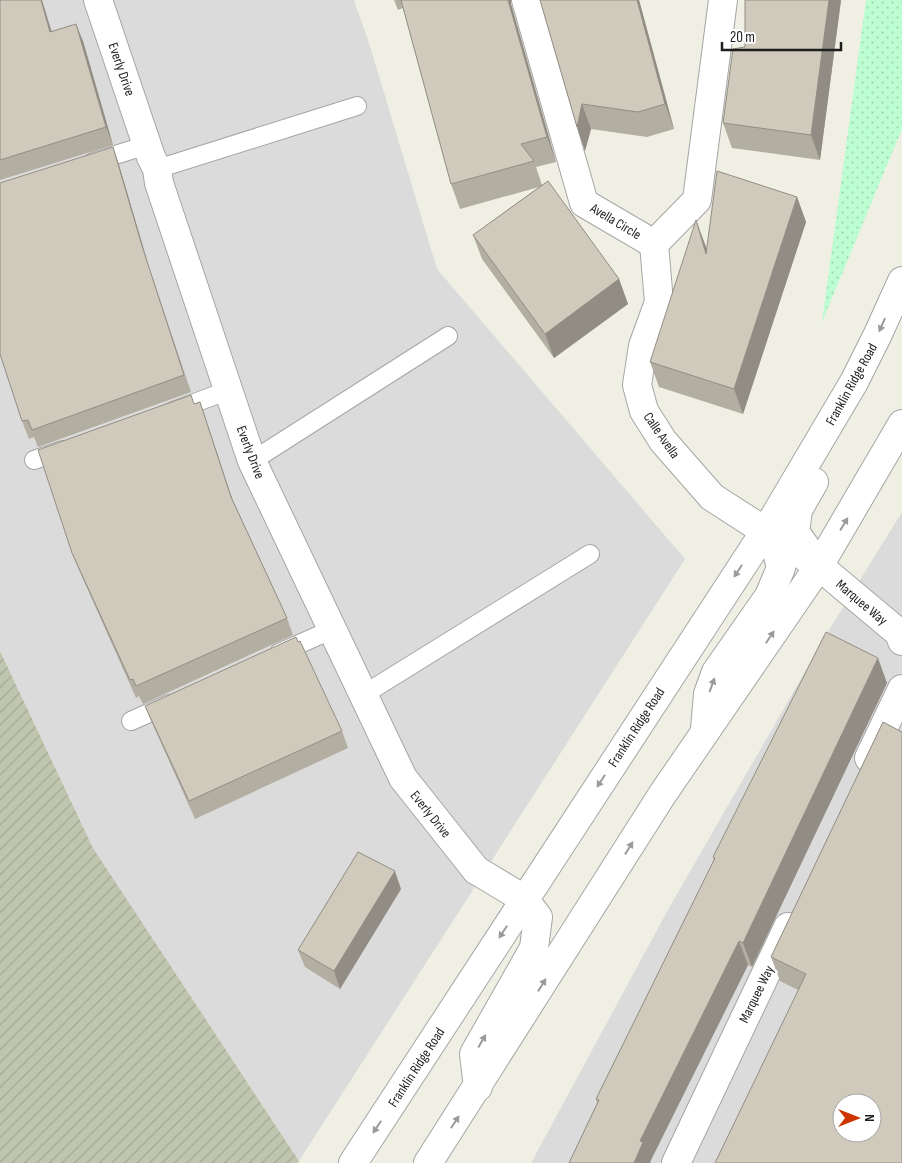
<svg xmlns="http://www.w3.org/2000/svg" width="902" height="1163" font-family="'Sofia Sans Condensed',sans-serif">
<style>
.residential{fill:#dcdbdb;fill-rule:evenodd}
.construction{fill:url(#construction-furrows)}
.park{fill:url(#park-dots)}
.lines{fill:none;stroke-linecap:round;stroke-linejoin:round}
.service-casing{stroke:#a5a5a5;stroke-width:20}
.minor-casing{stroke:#a5a5a5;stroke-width:30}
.tertiary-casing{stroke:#a5a5a5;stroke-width:30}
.service{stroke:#fff;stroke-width:18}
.minor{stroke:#fff;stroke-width:28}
.tertiary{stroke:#fff;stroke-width:28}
.wall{fill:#b3aea2}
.shaded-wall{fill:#928d84}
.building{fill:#d0cabc;stroke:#928d84;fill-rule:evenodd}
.oneway{fill:#9a9a9a}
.labels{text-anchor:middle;stroke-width:5;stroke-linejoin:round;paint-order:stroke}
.street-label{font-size:14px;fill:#1e1e1e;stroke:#fff}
</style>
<defs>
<pattern id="construction-furrows" width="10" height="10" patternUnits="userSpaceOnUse" patternTransform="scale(1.25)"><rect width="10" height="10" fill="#bfc5ae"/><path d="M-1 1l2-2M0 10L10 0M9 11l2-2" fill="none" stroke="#a4a995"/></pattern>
<pattern id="park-dots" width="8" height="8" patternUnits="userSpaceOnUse" patternTransform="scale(1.25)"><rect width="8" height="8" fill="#bcfdd2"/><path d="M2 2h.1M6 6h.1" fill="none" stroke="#a1d8b4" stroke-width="1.8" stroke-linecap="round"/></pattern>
</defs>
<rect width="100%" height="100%" fill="#f0efe3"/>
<g class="residential">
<path d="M 0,0 L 354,0 L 370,46 L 437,269 L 685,559 L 299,1161 L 93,848 L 0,651 Z"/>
<path d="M 902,512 L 902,1163 L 531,1163 L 669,908 L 829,630 ZM 842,1103 L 872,1103 L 872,1133 L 842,1133 Z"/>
</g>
<path class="construction" d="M 0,651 L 93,848 L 299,1161 L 298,1163 L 0,1163 Z"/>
<path class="park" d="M 866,0 L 902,0 L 902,129 L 822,322 Z"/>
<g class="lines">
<g class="service-casing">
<g id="service">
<path d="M 93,162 L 147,145"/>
<path d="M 157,169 L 357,106"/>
<path d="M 173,411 L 229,390"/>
<path d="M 34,460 L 63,450"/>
<path d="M 252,461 L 448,336"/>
<path d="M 279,653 L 331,630"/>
<path d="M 363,695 L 590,554"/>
<path d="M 131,721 L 169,704"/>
</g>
</g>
<g class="minor-casing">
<g id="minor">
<path d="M 98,0 L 151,157 L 157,169 L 159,183 L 252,461 L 403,778 L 476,870"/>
<path d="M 526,0 L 584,203 L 654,244 L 697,200 L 723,0"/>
<path d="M 654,244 L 659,302 L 643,346 L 637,385 L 644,411 L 663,441 L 712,497 L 819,566 L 899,633 L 902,641"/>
<path d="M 869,758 L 902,689"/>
<path d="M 676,1163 L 788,927"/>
</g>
</g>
<g class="tertiary-casing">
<g id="tertiary">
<path d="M 814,482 L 798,510 L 795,532 L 819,566"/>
<path d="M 705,729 L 708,694 L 716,672 L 769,596 L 781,568 L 776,548 L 765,530"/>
<path d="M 476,870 L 524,899 L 538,917 L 534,948 L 474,1054 L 478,1087"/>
<path d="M 353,1163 L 773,519 L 854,382 L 878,334 L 902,281"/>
<path d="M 428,1163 L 662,795 L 819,566 L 902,424"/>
</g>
</g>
<use href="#service" class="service"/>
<use href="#minor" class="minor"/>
<use href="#tertiary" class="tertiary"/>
</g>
<g class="wall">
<path d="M 0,0 L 51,31 L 83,41 L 113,145 L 0,180 Z"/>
<path d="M 394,0 L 511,0 L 511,4 L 556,162 L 536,167 L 542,185 L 619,279 L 628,304 L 554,358 L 482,259 L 473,235 L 539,187 L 460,209 L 451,184 L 403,8 L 398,10 Z"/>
<path d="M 540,0 L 639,0 L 674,129 L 647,137 L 591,129 L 585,151 L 577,127 Z"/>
<path d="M 745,0 L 841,0 L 820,160 L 732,148 L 723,123 L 745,47 Z"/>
<path d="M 113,147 L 119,165 L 149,267 L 191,392 L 38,447 L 34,437 L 29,439 L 22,421 Z"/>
<path d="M 797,197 L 806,222 L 743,414 L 659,387 L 650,362 L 705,244 L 706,248 Z"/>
<path d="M 200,402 L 233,501 L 287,618 L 293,635 L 143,704 L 139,696 L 136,698 L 79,570 L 72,553 L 194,404 Z"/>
<path d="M 887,683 L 752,967 L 748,965 L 650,1162 L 651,1163 L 569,1163 L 597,1103 L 596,1099 L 714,860 L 713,857 Z"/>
<path d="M 145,706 L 342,731 L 348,748 L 195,819 L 152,723 Z"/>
<path d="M 883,722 L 902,1163 L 798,990 L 780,981 L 771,957 Z"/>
<path d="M 401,889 L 340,989 L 305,967 L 298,950 Z"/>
</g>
<g class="shaded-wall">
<path d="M 41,0 L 42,0 L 57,49 L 50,32 Z"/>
<path d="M 508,0 L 511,0 L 511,4 L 556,162 L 547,137 Z"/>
<path d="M 637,0 L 639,0 L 674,129 L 665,104 Z"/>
<path d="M 829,0 L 841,0 L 820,160 L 811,135 Z"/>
<path d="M 76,24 L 83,41 L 113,145 L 106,127 Z"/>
<path d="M 582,104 L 591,129 L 585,151 L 577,127 Z"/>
<path d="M 113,147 L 119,165 L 149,267 L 191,392 L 143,249 Z"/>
<path d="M 797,197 L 806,222 L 743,414 L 734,389 Z"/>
<path d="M 696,220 L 705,244 L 715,279 L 706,254 Z"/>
<path d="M 619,279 L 628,304 L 554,358 L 545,334 Z"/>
<path d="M 200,402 L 206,420 L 237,514 L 231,497 Z"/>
<path d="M 878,658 L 887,683 L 752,967 L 743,943 Z"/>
<path d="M 395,871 L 401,889 L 340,989 L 334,971 Z"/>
<path d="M 739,941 L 748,965 L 650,1162 L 651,1163 L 634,1163 L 640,1141 Z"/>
</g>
<g class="building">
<path d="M 0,0 L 41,0 L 50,32 L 76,24 L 106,127 L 0,160 Z"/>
<path d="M 401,0 L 508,0 L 547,137 L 521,144 L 534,161 L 451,184 Z"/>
<path d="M 540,0 L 637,0 L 665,104 L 638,112 L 582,104 L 577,127 Z"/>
<path d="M 745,0 L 829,0 L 811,135 L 723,123 L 733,49 L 745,47 Z"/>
<path d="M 113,147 L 143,249 L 184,375 L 32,430 L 28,420 L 22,421 L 0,354 L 0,183 Z"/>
<path d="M 717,171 L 797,197 L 734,389 L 650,362 L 696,220 L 706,254 Z"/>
<path d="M 548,181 L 619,279 L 545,334 L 473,235 Z"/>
<path d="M 191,395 L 194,404 L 200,402 L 231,497 L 287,618 L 136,686 L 133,679 L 130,680 L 72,553 L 38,450 Z"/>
<path d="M 826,632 L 878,658 L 743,943 L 739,941 L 640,1141 L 643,1142 L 634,1163 L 569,1163 L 599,1100 L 596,1099 L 715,858 L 713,857 Z"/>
<path d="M 296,637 L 298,642 L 300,641 L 342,731 L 189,801 L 145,706 Z"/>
<path d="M 883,722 L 902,732 L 902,1163 L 715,1163 L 806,974 L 771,957 ZM 842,1103 L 872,1103 L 872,1133 L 842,1133 Z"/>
<path d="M 358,852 L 395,871 L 334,971 L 298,950 Z"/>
</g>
<defs><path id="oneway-solid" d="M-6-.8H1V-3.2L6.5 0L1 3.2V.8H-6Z" transform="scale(1.25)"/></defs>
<g class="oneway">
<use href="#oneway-solid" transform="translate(882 325) rotate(114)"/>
<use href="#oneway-solid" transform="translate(844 524) rotate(-59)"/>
<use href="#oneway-solid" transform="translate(738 571) rotate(123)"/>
<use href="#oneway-solid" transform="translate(770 637) rotate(-56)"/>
<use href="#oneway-solid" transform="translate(712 685) rotate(-70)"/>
<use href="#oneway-solid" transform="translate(601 781) rotate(123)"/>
<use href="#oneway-solid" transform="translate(629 848) rotate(-58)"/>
<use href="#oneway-solid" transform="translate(503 932) rotate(123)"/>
<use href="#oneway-solid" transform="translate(542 985) rotate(-58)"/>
<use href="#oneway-solid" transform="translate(482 1041) rotate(-60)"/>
<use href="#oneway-solid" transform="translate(455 1122) rotate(-57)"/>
<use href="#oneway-solid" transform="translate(377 1127) rotate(123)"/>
</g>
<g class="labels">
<g class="street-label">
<text transform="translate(122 69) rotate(71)" y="5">Everly Drive</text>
<text transform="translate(616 221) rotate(31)" y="5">Avella Circle</text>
<text transform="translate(851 384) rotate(-61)" y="5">Franklin Ridge Road</text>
<text transform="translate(662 435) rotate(55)" y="5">Calle Avella</text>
<text transform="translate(251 452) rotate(69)" y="5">Everly Drive</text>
<text transform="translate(862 602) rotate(40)" y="5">Marquee Way</text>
<text transform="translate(636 727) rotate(-57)" y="5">Franklin Ridge Road</text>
<text transform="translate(431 814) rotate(51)" y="5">Everly Drive</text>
<text transform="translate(756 994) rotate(-64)" y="5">Marquee Way</text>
<text transform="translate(416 1067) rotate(-57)" y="5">Franklin Ridge Road</text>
</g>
</g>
<g transform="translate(857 1118) rotate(90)"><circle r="24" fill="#ffffff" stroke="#a5a5a5"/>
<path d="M0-4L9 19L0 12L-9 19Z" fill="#cc3500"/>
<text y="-8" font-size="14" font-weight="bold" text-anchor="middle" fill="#1e1e1e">N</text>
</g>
<path d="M722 42v8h119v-8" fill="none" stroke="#1e1e1e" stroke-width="2.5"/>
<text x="730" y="42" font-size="15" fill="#1e1e1e" stroke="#ffffff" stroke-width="4" paint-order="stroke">20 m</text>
</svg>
